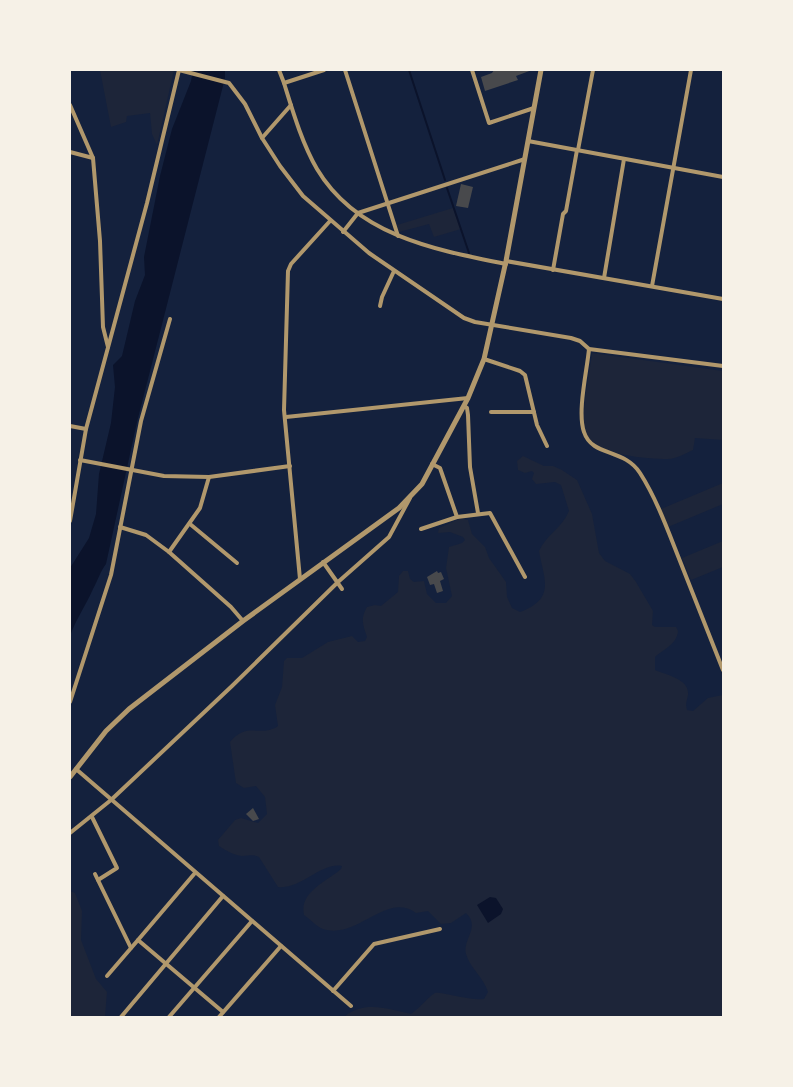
<svg xmlns="http://www.w3.org/2000/svg" width="793" height="1087" font-family="'Times New Roman',serif">
<style>
.green{fill:#1d2539}
.water{fill:#0b132b}
.lines{fill:none;stroke-linecap:round;stroke-linejoin:round}
.stream{stroke:#0b132b;stroke-width:2}
.building{fill:#48494c}
.minor{stroke:#b1986c;stroke-width:4}
.tertiary{stroke:#b1986c;stroke-width:5}
</style>
<rect width="100%" height="100%" fill="#14213d"/>
<g class="green">
<path d="M 100,70 L 174,70 L 157,145 L 152,134 L 150,113 L 127,116 L 126,122 L 111,127 Z"/>
<path d="M 453,208 L 461,229 L 434,237 L 429,224 L 399,232 L 397,225 Z"/>
<path d="M 592,353 L 723,371 L 723,440 L 695,438 L 693,450 C 686,453 676,459 668,459 C 648,459 594,455 586,434 C 579,416 590,373 592,353 Z"/>
<path d="M 523,456 L 544,466 L 553,466 L 562,470 L 577,480 L 592,514 L 599,553 L 605,561 L 630,574 L 636,582 L 653,611 L 652,625 L 655,627 L 676,627 L 678,631 C 677,644 664,649 655,657 L 655,670 C 666,675 690,679 688,695 C 687,701 685,703 687,710 L 693,711 L 708,698 L 723,695 L 723,1017 L 344,1017 C 364,1000 388,1009 411,1014 C 420,1008 428,997 435,993 C 438,991 472,1001 484,999 L 488,992 C 484,978 470,968 466,954 C 462,940 481,927 466,913 L 451,923 L 441,924 L 428,911 L 416,913 C 386,891 358,940 323,929 C 317,927 310,919 304,915 C 299,892 326,882 341,869 L 342,866 C 321,862 301,890 278,887 L 259,857 C 253,854 249,856 242,856 C 234,855 226,851 219,846 L 218,840 L 235,820 L 241,818 L 258,823 L 267,814 L 265,797 L 256,786 L 244,788 L 236,783 L 230,742 C 247,721 261,738 278,726 L 275,705 L 282,687 L 284,661 L 287,658 L 302,658 L 328,642 L 352,636 L 358,642 L 365,641 L 367,637 C 363,625 360,619 367,607 L 375,605 L 381,606 L 398,592 L 399,576 L 403,571 L 408,571 L 410,579 L 414,582 L 424,581 L 427,594 L 436,603 L 446,603 L 452,596 L 446,568 L 449,547 L 462,543 L 465,540 L 463,537 L 450,532 L 438,533 L 439,528 L 461,518 L 468,520 L 472,534 L 485,547 L 489,558 L 506,582 L 507,597 L 512,608 L 520,612 C 556,598 544,580 539,551 C 546,535 562,528 569,511 L 561,485 L 555,482 L 536,484 L 532,479 L 534,473 L 532,471 L 525,473 L 518,470 L 517,461 Z"/>
<path d="M 723,483 L 723,504 L 668,527 L 661,509 Z"/>
<path d="M 723,541 L 723,567 L 691,580 L 682,558 Z"/>
<path d="M 70,891 L 75,893 L 82,911 L 81,940 L 96,979 L 107,992 L 105,1017 L 70,1017 Z"/>
</g>
<g class="water">
<path d="M 193,70 L 225,70 L 225,78 L 137,422 L 106,564 C 100,572 98,580 93,589 C 86,605 76,619 70,636 L 70,568 L 89,538 L 96,514 L 99,474 L 111,423 L 115,387 L 113,365 L 122,356 L 135,301 L 145,275 L 144,257 L 160,176 L 172,129 L 191,81 Z"/>
<path d="M 490,897 L 496,898 L 503,909 L 501,914 L 488,923 L 477,905 Z"/>
</g>
<g class="lines">
<g class="stream">
<path d="M 409,70 L 445,180"/>
<path d="M 447,188 L 469,253"/>
</g>
</g>
<g class="building">
<path d="M 494,70 L 532,70 L 516,76 L 518,80 L 485,91 L 481,77 L 492,73 Z"/>
<path d="M 461,184 L 473,187 L 468,208 L 456,206 Z"/>
<path d="M 437,571 L 438,573 L 441,572 L 444,579 L 440,581 L 443,591 L 437,593 L 434,584 L 430,585 L 427,577 Z"/>
<path d="M 253,808 L 259,819 L 253,821 L 246,814 Z"/>
</g>
<g class="lines">
<g class="minor">
<path d="M 179,70 L 229,83 L 245,104 L 262,138 L 280,166 L 303,196 L 369,253 L 464,318 L 475,322 L 571,338 L 580,341 L 589,349 L 723,366"/>
<path d="M 279,70 L 284,83"/>
<path d="M 324,70 L 284,83 C 293,112 302,143 317,169 C 357,236 436,250 506,264"/>
<path d="M 345,70 L 398,236"/>
<path d="M 472,70 L 489,123 L 534,108"/>
<path d="M 70,105 L 93,158 L 100,241 L 103,327 L 108,347"/>
<path d="M 262,138 L 291,105"/>
<path d="M 528,141 L 723,177"/>
<path d="M 578,150 L 593,70"/>
<path d="M 70,152 L 93,158"/>
<path d="M 343,232 L 358,213 L 525,159"/>
<path d="M 506,261 L 723,299"/>
<path d="M 553,270 L 563,214 L 566,211 L 577,150"/>
<path d="M 604,278 L 624,159"/>
<path d="M 652,286 L 691,70"/>
<path d="M 380,306 L 382,297 L 394,271"/>
<path d="M 589,349 C 587,371 577,412 584,432 C 592,457 624,448 640,473 C 656,498 667,528 678,556 C 693,594 708,632 723,670"/>
<path d="M 484,359 L 520,371 L 525,375 L 537,425 L 547,446"/>
<path d="M 464,406 L 467,408 L 468,415 L 470,467 L 478,513"/>
<path d="M 491,412 L 534,412"/>
<path d="M 286,417 L 468,398"/>
<path d="M 70,426 L 86,429"/>
<path d="M 80,460 L 164,476 L 209,477 L 200,508 L 169,552 L 231,607 L 243,621"/>
<path d="M 432,464 L 440,468 L 457,517"/>
<path d="M 209,477 L 290,466"/>
<path d="M 70,521 L 86,429 L 147,203 L 179,70"/>
<path d="M 190,524 L 237,563"/>
<path d="M 120,527 L 146,535 L 169,552"/>
<path d="M 421,529 L 457,517 L 490,513 L 525,577"/>
<path d="M 323,562 L 342,589"/>
<path d="M 300,579 L 284,410 L 288,271 L 291,264 L 330,221"/>
<path d="M 70,702 L 111,575 L 141,421 L 170,319"/>
<path d="M 76,769 L 351,1006"/>
<path d="M 92,817 L 117,868 L 98,880"/>
<path d="M 70,833 L 111,800 L 232,686 L 338,582 L 389,537 L 410,498"/>
<path d="M 195,873 L 138,940 L 223,1012"/>
<path d="M 95,874 L 131,948"/>
<path d="M 107,976 L 138,940"/>
<path d="M 333,991 L 374,944 L 440,929"/>
<path d="M 121,1017 L 223,896"/>
<path d="M 169,1017 L 252,921"/>
<path d="M 219,1017 L 281,946"/>
</g>
<path class="tertiary" d="M 70,777 L 106,731 L 129,709 L 243,621 L 399,508 L 422,484 L 468,398 L 484,359 L 506,261 L 541,70"/>
</g>
<rect width="793" height="1087" fill="none" stroke="#f6f1e7" stroke-width="142"/>
</svg>
